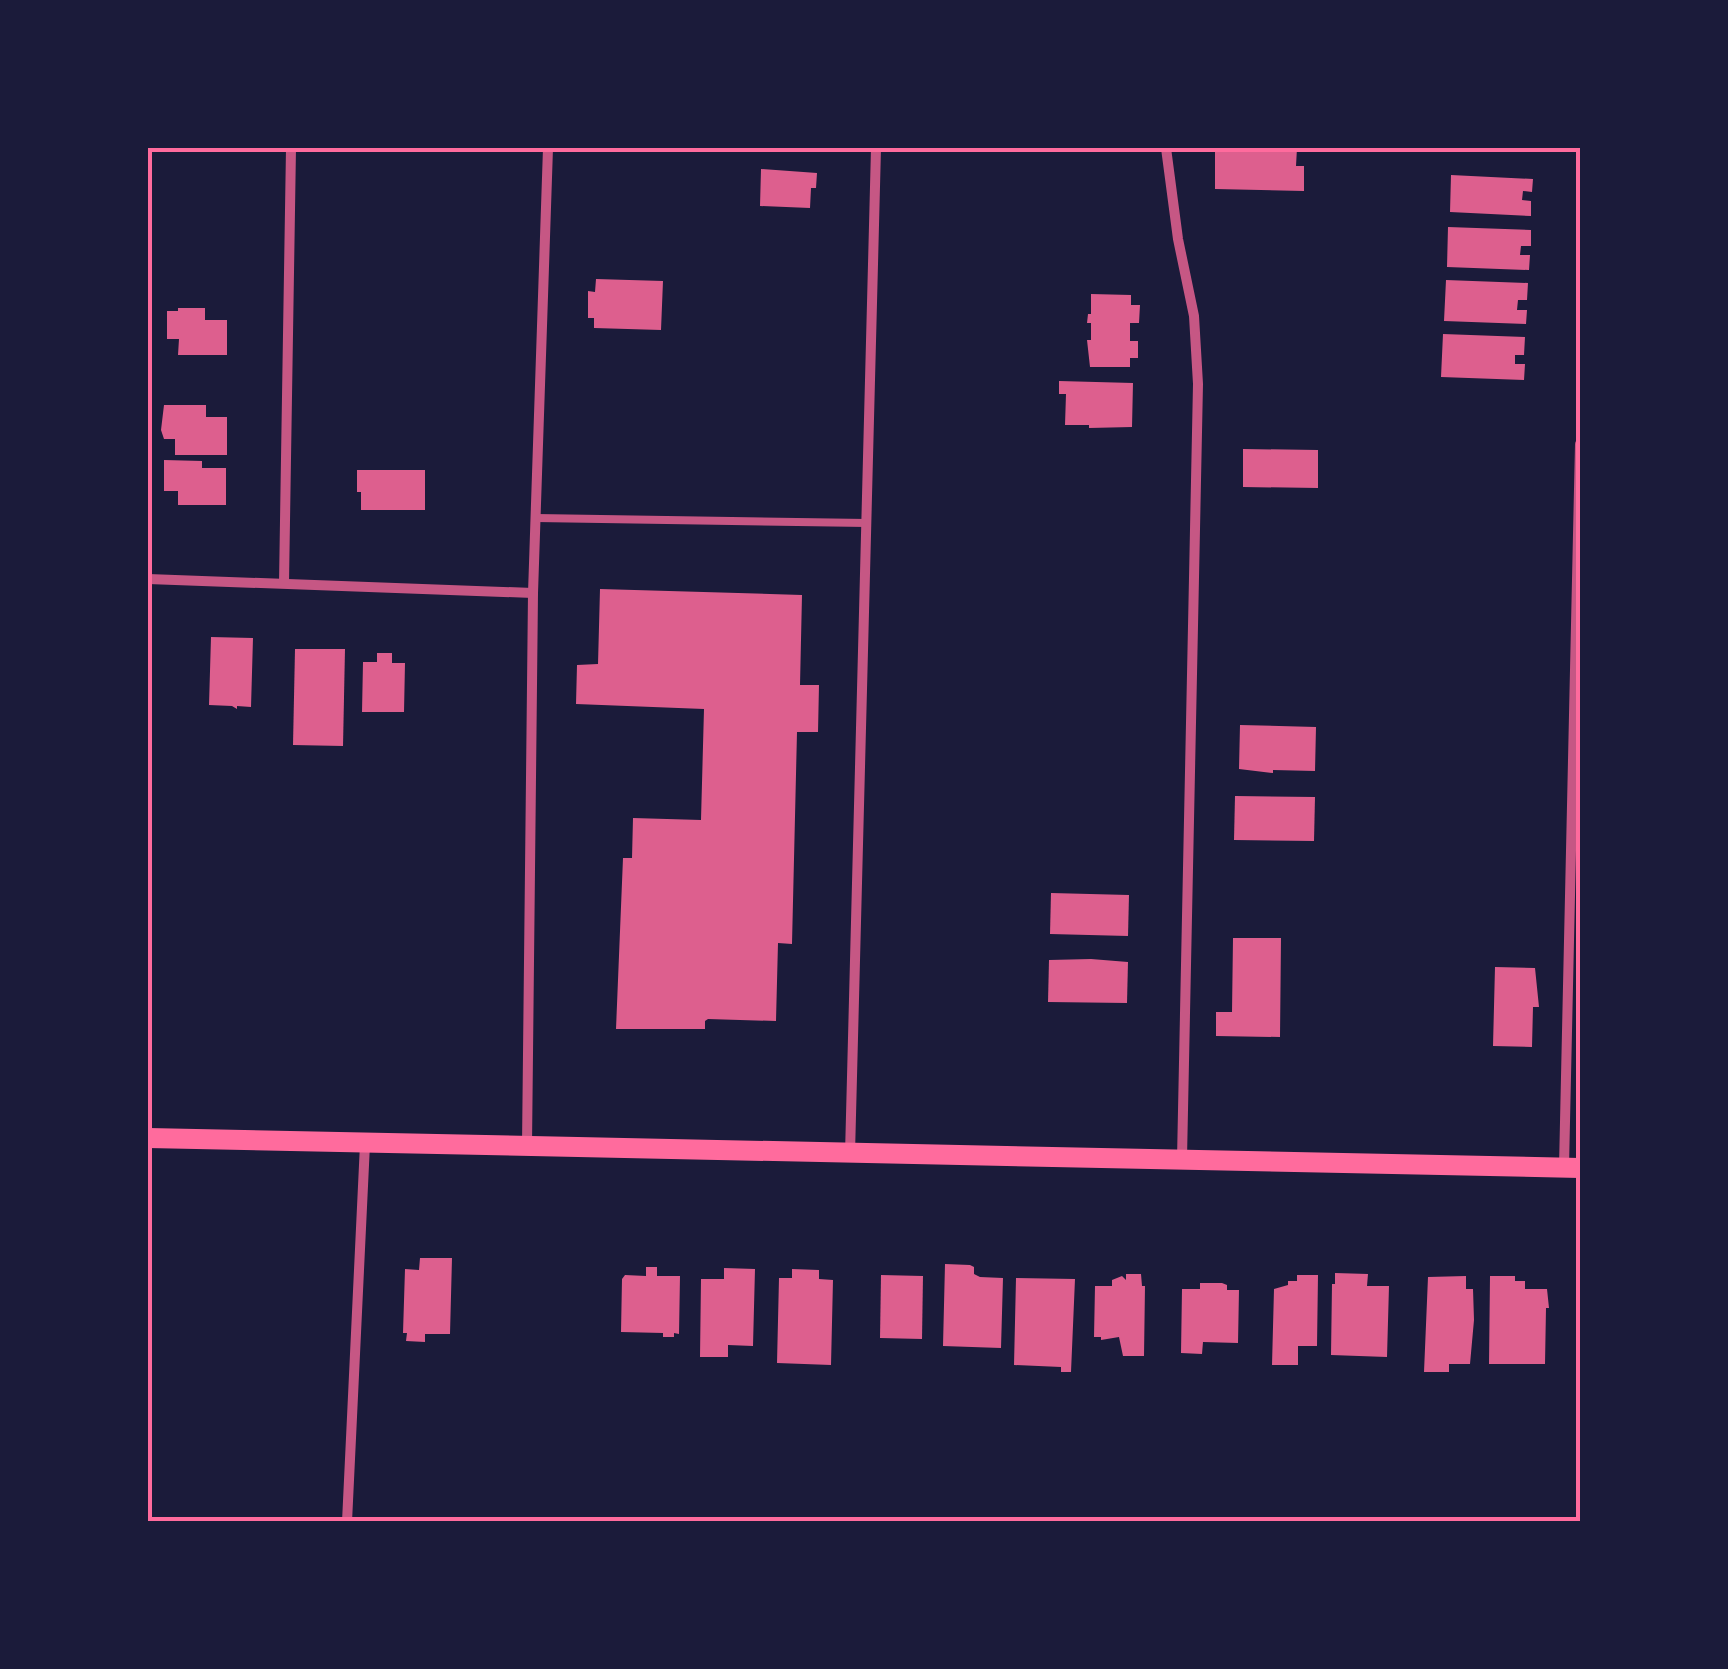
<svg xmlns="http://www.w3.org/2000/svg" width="1728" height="1669" font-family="'Alegreya Sans',sans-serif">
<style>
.building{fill:#dd5f8e}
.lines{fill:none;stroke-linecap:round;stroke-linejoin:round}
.service{stroke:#c65784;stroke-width:8}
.minor{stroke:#c65784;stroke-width:10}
.secondary{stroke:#ff6b9d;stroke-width:20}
.neatline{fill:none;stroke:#ff6b9d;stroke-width:4}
</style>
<rect width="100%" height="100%" fill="#1b1b3a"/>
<g class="building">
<path d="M 1215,148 L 1297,148 L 1296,166 L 1304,166 L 1304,191 L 1215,189 Z"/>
<path d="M 761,169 L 817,173 L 816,188 L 811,188 L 810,208 L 760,206 Z"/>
<path d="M 1451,175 L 1533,179 L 1532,192 L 1523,191 L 1522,200 L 1531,201 L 1531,216 L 1450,212 Z"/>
<path d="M 1448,227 L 1531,230 L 1531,246 L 1521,246 L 1520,255 L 1530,255 L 1529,270 L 1447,267 Z"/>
<path d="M 596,279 L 663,281 L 661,330 L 594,328 L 594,318 L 588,318 L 588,291 L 595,292 Z"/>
<path d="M 1446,280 L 1528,283 L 1527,300 L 1518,300 L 1517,310 L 1527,310 L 1526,324 L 1444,321 Z"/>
<path d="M 1091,294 L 1131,295 L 1131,305 L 1140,305 L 1139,323 L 1130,323 L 1130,341 L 1138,341 L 1138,358 L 1130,358 L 1130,367 L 1090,367 L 1087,340 L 1091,340 L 1091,323 L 1087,323 L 1088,314 L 1091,314 Z"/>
<path d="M 178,308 L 205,308 L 205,320 L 227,320 L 227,355 L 178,355 L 179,339 L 167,339 L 167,311 L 178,311 Z"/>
<path d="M 1443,334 L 1525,337 L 1524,355 L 1515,355 L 1515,364 L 1525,364 L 1524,380 L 1441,377 Z"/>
<path d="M 1059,381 L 1133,383 L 1132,427 L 1089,428 L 1089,425 L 1065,425 L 1066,394 L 1059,394 Z"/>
<path d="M 164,405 L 206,405 L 206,417 L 227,417 L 227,455 L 175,455 L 175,439 L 164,439 L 161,430 Z"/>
<path d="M 1243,449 L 1318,450 L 1318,488 L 1243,487 Z"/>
<path d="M 164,460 L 202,461 L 202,468 L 226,468 L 226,505 L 178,505 L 178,491 L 164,491 Z"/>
<path d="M 357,470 L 425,470 L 425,510 L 361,510 L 361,492 L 357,492 Z"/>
<path d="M 600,589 L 802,595 L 800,685 L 819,685 L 818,732 L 797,732 L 792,944 L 778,943 L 776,1021 L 708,1019 L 705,1021 L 705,1029 L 616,1029 L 623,858 L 632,858 L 633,818 L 701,820 L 704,709 L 576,704 L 577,665 L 598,664 Z"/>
<path d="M 211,637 L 253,638 L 251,707 L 237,706 L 237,709 L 232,706 L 209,705 Z"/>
<path d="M 295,649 L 345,649 L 343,746 L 293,745 Z"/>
<path d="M 377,653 L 392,653 L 392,663 L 405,663 L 404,712 L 362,712 L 363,662 L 377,662 Z"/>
<path d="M 1240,725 L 1316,727 L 1315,771 L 1273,770 L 1273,773 L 1239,769 Z"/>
<path d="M 1235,796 L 1315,797 L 1314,841 L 1234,840 Z"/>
<path d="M 1051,893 L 1129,895 L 1128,936 L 1050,934 Z"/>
<path d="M 1233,938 L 1281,938 L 1280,1037 L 1216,1036 L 1216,1012 L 1232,1012 Z"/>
<path d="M 1091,959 L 1128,962 L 1127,1003 L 1048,1002 L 1049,960 Z"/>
<path d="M 1495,967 L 1535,968 L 1539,1007 L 1533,1007 L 1532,1047 L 1493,1046 Z"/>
<path d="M 420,1258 L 452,1258 L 450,1334 L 425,1334 L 425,1342 L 406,1341 L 407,1333 L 403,1333 L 405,1269 L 419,1270 Z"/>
<path d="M 945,1264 L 970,1265 L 974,1267 L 974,1274 L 980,1277 L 1003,1278 L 1001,1348 L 943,1346 Z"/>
<path d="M 646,1267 L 657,1267 L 657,1276 L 680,1276 L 679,1334 L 674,1333 L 674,1337 L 663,1337 L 663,1333 L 621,1332 L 622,1279 L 625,1275 L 646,1276 Z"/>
<path d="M 724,1268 L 755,1269 L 753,1346 L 728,1345 L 728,1357 L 700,1357 L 701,1279 L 724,1279 Z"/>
<path d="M 792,1269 L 819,1270 L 819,1279 L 833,1280 L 831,1365 L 777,1363 L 779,1278 L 792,1278 Z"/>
<path d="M 1335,1273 L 1368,1274 L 1367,1286 L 1389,1286 L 1387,1357 L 1331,1355 L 1332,1284 L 1335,1284 Z"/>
<path d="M 1126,1274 L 1141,1274 L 1142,1286 L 1145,1286 L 1144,1356 L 1123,1356 L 1119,1337 L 1101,1340 L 1101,1337 L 1094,1337 L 1095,1286 L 1112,1286 L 1112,1280 L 1122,1276 L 1126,1280 Z"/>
<path d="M 881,1275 L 923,1276 L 922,1339 L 880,1338 Z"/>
<path d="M 1297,1275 L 1318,1275 L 1317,1346 L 1298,1346 L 1298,1365 L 1272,1365 L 1274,1289 L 1288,1285 L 1288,1281 L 1297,1281 Z"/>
<path d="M 1466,1276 L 1466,1289 L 1473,1289 L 1474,1320 L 1470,1364 L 1449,1364 L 1449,1372 L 1424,1372 L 1428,1277 Z"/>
<path d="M 1490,1276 L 1515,1276 L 1515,1281 L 1525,1281 L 1525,1289 L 1547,1289 L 1549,1308 L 1546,1308 L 1545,1364 L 1489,1364 Z"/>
<path d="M 1016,1278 L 1075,1279 L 1071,1372 L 1061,1372 L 1061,1367 L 1014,1365 Z"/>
<path d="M 1200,1283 L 1222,1283 L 1227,1285 L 1227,1290 L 1239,1290 L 1238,1343 L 1203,1342 L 1202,1354 L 1181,1353 L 1182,1289 L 1200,1289 Z"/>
</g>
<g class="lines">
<path class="service" d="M 536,518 L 867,523"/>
<g class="minor">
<path d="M 1166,148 L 1178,239 L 1194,316 L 1198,384 L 1182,1159"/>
<path d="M 148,579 L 533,593"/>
<path d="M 284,583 L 291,148"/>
<path d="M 527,1146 L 533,593 L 548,148"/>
<path d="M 850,1154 L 876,148"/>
<path d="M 1564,1167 L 1580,444"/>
<path d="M 347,1522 L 365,1144"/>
</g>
<path class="secondary" d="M 148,1138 L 1580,1168"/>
</g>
<rect width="1728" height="1669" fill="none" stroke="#1b1b3a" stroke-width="300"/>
<rect x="150" y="150" width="1428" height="1369" class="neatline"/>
</svg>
